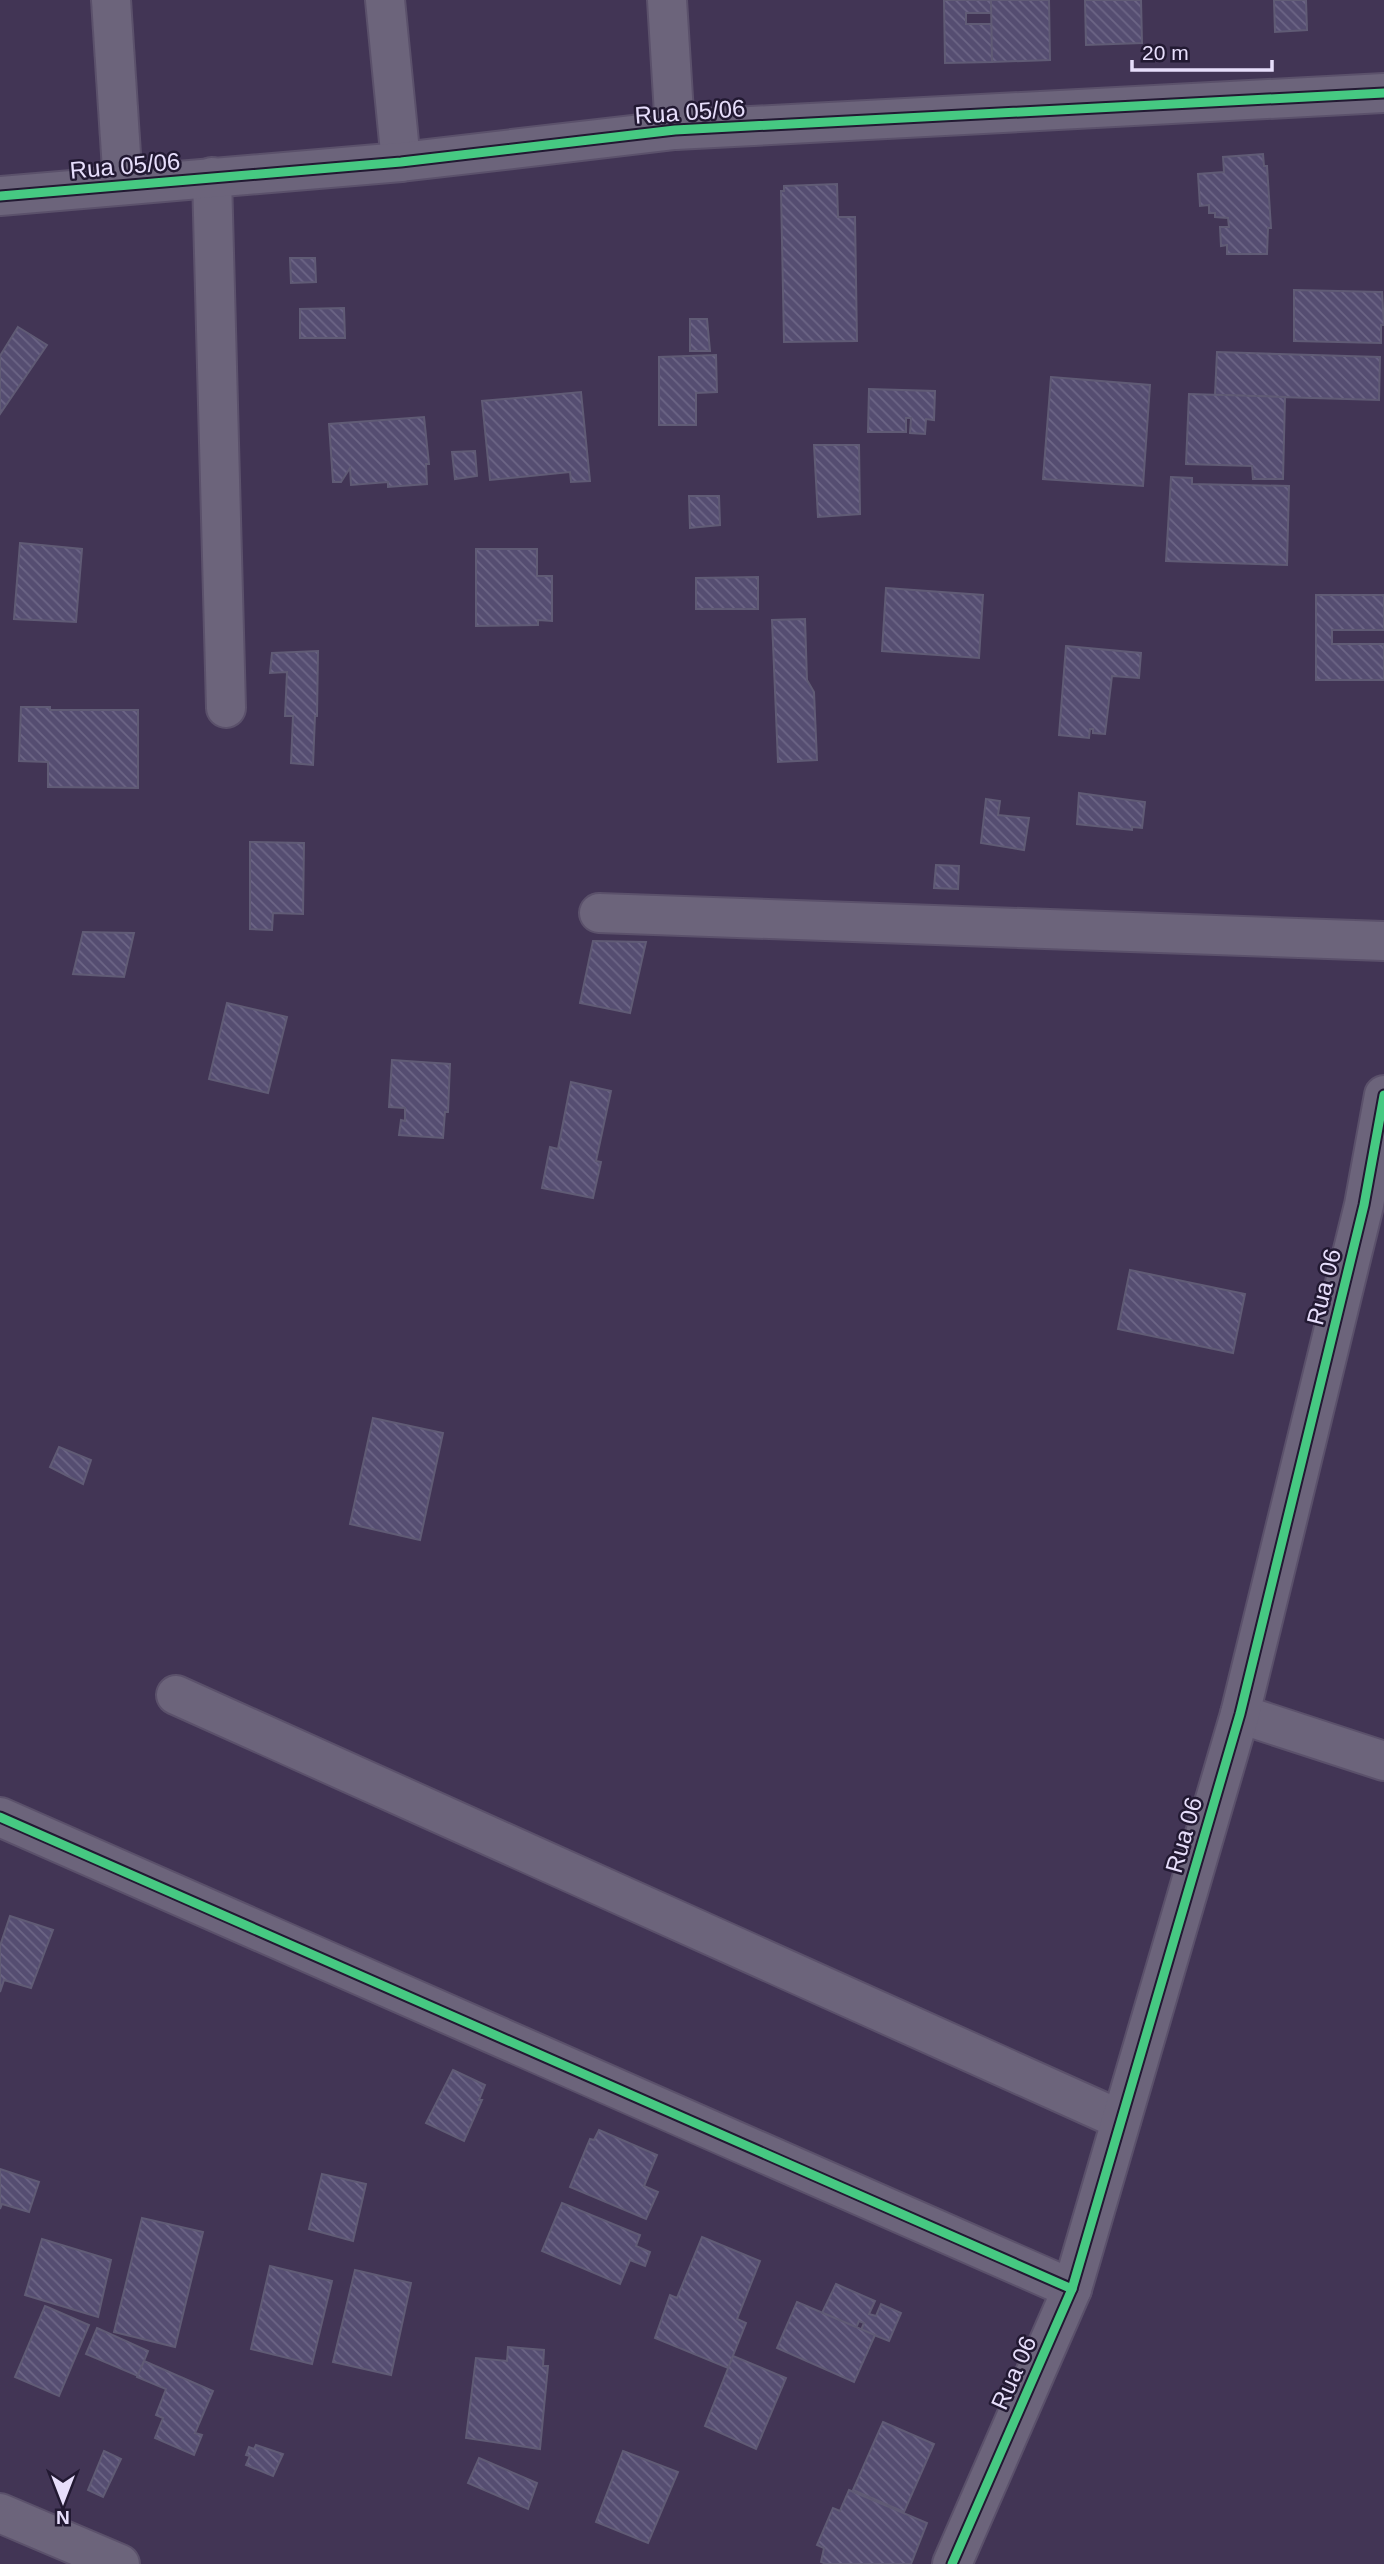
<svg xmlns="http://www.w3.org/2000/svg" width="1384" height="2564" font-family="Arial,sans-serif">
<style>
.building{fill:url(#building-back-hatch);stroke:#605b75;stroke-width:2}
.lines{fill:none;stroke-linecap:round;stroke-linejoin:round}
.minor-casing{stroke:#5b516b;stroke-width:42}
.tertiary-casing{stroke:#5b516b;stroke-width:42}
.minor{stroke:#6c647b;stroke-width:38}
.tertiary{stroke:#6c647b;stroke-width:38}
.cycleway-casing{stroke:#221932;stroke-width:13}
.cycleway{stroke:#46c982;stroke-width:9}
.labels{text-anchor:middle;stroke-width:5;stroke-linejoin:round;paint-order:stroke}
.street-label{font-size:24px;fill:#e7defb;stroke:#221932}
</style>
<defs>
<pattern id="building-back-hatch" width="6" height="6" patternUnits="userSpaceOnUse" patternTransform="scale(1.75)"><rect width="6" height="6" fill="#554d71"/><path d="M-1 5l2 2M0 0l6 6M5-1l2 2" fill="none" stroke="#6d6686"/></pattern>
</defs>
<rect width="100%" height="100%" fill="#423555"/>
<g class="building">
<path d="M 944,0 L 991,0 L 992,13 L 966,13 L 966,24 L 992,24 L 992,62 L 945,63 Z"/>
<path d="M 991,0 L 1049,0 L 1050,60 L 992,62 Z"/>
<path d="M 1085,0 L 1141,0 L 1142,43 L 1086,45 Z"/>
<path d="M 1274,0 L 1306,0 L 1307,30 L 1275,32 Z"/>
<path d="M 1263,154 L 1264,166 L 1267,166 L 1271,228 L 1268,228 L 1267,254 L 1227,254 L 1227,245 L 1221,246 L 1220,227 L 1229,227 L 1228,218 L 1215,217 L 1215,213 L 1209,213 L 1209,205 L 1200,206 L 1198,174 L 1224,172 L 1223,157 Z"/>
<path d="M 837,184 L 838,217 L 855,217 L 857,341 L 784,342 L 781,191 L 784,191 L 784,186 Z"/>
<path d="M 290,258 L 315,258 L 316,282 L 291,283 Z"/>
<path d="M 1294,290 L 1382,292 L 1384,325 L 1381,325 L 1381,343 L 1294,341 Z"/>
<path d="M 344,308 L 345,338 L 300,338 L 300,309 Z"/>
<path d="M 690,319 L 707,319 L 710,351 L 690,351 Z"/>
<path d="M 18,327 L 47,345 L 0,414 L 0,356 Z"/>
<path d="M 1217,352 L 1380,357 L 1379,400 L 1215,395 Z"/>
<path d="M 716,355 L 717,392 L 696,393 L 696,425 L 659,425 L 659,357 Z"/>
<path d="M 1051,377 L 1150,385 L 1143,486 L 1043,479 Z"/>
<path d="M 869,389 L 935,391 L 934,420 L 926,419 L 925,434 L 910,433 L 911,418 L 906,418 L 906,432 L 868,432 Z"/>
<path d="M 581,392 L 590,481 L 571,482 L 570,472 L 490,480 L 482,401 Z"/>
<path d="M 1189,394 L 1285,397 L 1283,479 L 1253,479 L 1252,466 L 1186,464 Z"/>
<path d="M 424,417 L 429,464 L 426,464 L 427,484 L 388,487 L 388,482 L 351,485 L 350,468 L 341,482 L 333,482 L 329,424 Z"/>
<path d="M 814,445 L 859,445 L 860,514 L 818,517 Z"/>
<path d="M 475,451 L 477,476 L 455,479 L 452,452 Z"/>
<path d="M 1171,477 L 1192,478 L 1192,484 L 1289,486 L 1287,565 L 1166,561 Z"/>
<path d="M 689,496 L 719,496 L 720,525 L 690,528 Z"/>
<path d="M 20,543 L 82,549 L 76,622 L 14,619 Z"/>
<path d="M 476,549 L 537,549 L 537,576 L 552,576 L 552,621 L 538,620 L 538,625 L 476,626 Z"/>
<path d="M 758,577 L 758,609 L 696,609 L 696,578 Z"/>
<path d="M 886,588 L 983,595 L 979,658 L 882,651 Z"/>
<path d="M 1316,595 L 1384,595 L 1384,630 L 1332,630 L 1332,644 L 1384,644 L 1384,680 L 1316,680 Z"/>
<path d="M 805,619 L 807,680 L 814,692 L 817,760 L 778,762 L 772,620 Z"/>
<path d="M 1066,646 L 1141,653 L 1139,678 L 1112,676 L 1105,734 L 1093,733 L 1093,729 L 1090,729 L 1089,738 L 1059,735 Z"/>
<path d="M 318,651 L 317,716 L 315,716 L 313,765 L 291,763 L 293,716 L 285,716 L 287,672 L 270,673 L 272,653 Z"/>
<path d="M 21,707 L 50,707 L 50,710 L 138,710 L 138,788 L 48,787 L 48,762 L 19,761 Z"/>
<path d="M 1079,793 L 1145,802 L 1142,828 L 1132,827 L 1132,830 L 1077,824 Z"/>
<path d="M 986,799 L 1000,801 L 998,815 L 1029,818 L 1024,850 L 981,843 Z"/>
<path d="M 250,842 L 304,843 L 303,914 L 273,913 L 272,930 L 250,929 Z"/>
<path d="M 936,865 L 959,866 L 958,889 L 934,888 Z"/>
<path d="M 83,932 L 134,933 L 124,977 L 73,974 Z"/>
<path d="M 593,941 L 646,942 L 630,1013 L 580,1003 Z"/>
<path d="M 227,1003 L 287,1017 L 268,1093 L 209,1079 Z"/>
<path d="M 392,1060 L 450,1064 L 448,1112 L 445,1112 L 443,1138 L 399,1135 L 401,1120 L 405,1121 L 405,1108 L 389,1107 Z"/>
<path d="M 571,1082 L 611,1091 L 596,1161 L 601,1162 L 593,1198 L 542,1188 L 550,1147 L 558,1149 Z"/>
<path d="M 1130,1270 L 1245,1294 L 1233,1353 L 1118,1329 Z"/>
<path d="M 373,1418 L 443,1433 L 420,1540 L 350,1524 Z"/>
<path d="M 59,1447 L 91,1460 L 83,1484 L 50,1467 Z"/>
<path d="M 10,1916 L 53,1930 L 31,1988 L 4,1980 L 0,1992 L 0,1946 Z"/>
<path d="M 453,2070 L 485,2085 L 479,2100 L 482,2100 L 464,2141 L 426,2123 Z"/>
<path d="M 599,2130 L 657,2155 L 644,2186 L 658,2192 L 646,2219 L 570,2187 L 590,2139 L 594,2140 Z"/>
<path d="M 0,2169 L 39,2182 L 29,2212 L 2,2204 L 0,2209 Z"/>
<path d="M 322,2174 L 366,2184 L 353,2241 L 309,2229 Z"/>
<path d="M 562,2203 L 640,2235 L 636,2246 L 650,2252 L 645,2266 L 630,2260 L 620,2284 L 542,2251 Z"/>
<path d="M 142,2218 L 203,2232 L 175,2347 L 114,2332 Z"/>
<path d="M 702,2237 L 760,2261 L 737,2319 L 746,2323 L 728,2368 L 655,2338 L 670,2295 L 677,2298 Z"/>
<path d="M 42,2239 L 111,2260 L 98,2317 L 25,2295 Z"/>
<path d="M 270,2266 L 332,2281 L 312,2364 L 251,2349 Z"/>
<path d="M 355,2270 L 411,2283 L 391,2375 L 333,2362 Z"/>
<path d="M 836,2284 L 875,2301 L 869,2314 L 876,2316 L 881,2304 L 901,2313 L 889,2341 L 861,2330 L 864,2323 L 859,2321 L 856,2328 L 822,2313 Z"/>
<path d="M 797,2302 L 875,2335 L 854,2382 L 777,2348 Z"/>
<path d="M 45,2306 L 89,2325 L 59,2396 L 15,2377 Z"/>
<path d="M 97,2328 L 148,2351 L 138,2376 L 86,2354 Z"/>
<path d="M 508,2347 L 544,2350 L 543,2366 L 548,2366 L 540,2449 L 466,2438 L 476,2358 L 507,2361 Z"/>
<path d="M 733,2356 L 786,2378 L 756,2449 L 705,2426 Z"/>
<path d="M 144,2361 L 213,2391 L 195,2433 L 202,2435 L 194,2455 L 155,2438 L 163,2418 L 156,2415 L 166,2389 L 137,2377 Z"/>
<path d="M 883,2422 L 934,2444 L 904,2512 L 853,2490 Z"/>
<path d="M 256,2445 L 283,2454 L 273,2476 L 246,2465 L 250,2456 L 246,2455 L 249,2447 L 254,2449 Z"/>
<path d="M 104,2451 L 121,2459 L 103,2497 L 88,2490 Z"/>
<path d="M 623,2451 L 678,2472 L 648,2543 L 596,2522 Z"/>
<path d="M 479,2458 L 537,2483 L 528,2509 L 468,2483 Z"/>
<path d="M 849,2490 L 927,2523 L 911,2564 L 826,2564 L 821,2562 L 824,2548 L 817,2545 L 833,2508 L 840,2511 Z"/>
</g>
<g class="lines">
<g class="minor-casing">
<g id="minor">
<path d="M 111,0 L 123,185"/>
<path d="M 385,0 L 401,162"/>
<path d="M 667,0 L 675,130"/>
<path d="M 212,177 L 226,708"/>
<path d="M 599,913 L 1384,941"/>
<path d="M 176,1695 L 1121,2120"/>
<path d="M 1240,1714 L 1384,1761"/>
<path d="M 0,1817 L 1072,2289"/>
<path d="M 0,2513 L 120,2564"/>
<path d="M 952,2564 L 1072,2289 L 1240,1714 L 1364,1205 L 1384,1095"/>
</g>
</g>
<g class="tertiary-casing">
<path id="tertiary" d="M 0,196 L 401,162 L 675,130 L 1384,93"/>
</g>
<use href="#minor" class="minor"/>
<use href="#tertiary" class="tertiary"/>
<g class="cycleway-casing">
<g id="cycleway">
<path d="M 0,196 L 401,162 L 675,130 L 1384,93"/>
<path d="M 0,1817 L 1072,2289"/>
<path d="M 952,2564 L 1072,2289 L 1240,1714 L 1364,1205 L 1384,1095"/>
</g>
</g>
<use href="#cycleway" class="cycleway"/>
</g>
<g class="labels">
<g class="street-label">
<text transform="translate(690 112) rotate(-4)" y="8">Rua 05/06</text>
<text transform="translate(125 166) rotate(-5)" y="8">Rua 05/06</text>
<text transform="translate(1324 1287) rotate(-76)" y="8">Rua 06</text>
<text transform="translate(1184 1835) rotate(-74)" y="8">Rua 06</text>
<text transform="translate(1014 2373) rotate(-66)" y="8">Rua 06</text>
</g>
</g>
<g transform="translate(63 2501) rotate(180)" stroke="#221932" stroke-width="5" paint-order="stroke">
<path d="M0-5L12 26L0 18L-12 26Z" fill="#e7defb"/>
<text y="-10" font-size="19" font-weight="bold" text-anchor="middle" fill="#e7defb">N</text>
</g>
<path d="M1132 60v10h140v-10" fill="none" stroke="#e7defb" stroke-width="3.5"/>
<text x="1142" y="60" font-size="21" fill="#e7defb" stroke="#221932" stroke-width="5" paint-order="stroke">20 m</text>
</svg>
